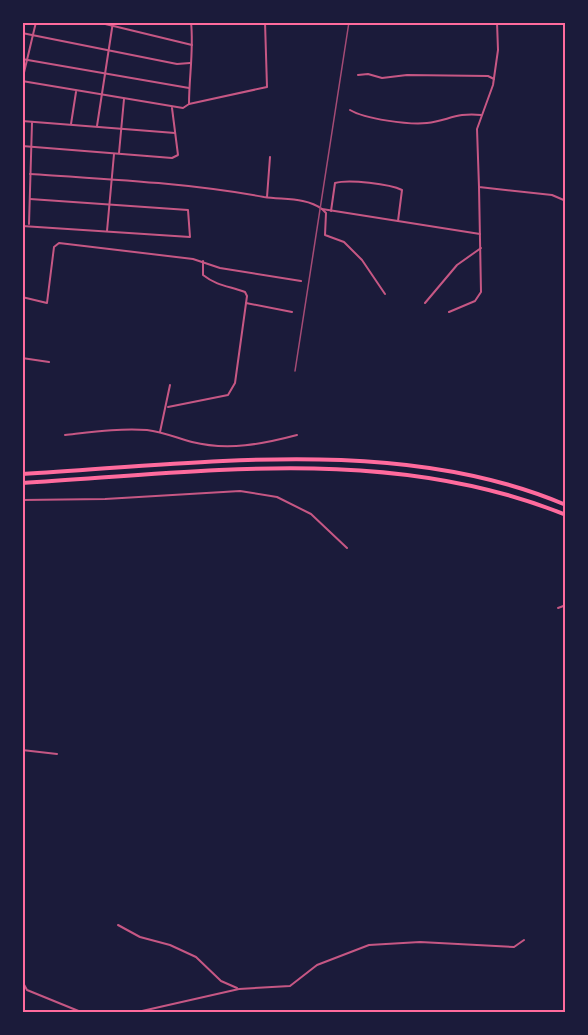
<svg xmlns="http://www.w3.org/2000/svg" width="588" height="1035" font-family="Raleway,sans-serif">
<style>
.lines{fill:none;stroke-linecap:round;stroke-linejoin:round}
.minor{stroke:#c65784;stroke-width:2}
.trunk{stroke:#ff6b9d;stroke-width:4}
.rail{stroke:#a44b75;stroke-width:1.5}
.neatline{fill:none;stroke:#ff6b9d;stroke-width:2}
</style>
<rect width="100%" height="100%" fill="#1b1b3a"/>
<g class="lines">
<g class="minor">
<path d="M 97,22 L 192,45"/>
<path d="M 497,22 L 498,50 L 493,85 L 477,129 L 479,187 L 552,195 L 566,201"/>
<path d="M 22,33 L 177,64 L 190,63"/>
<path d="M 22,59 L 189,88"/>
<path d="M 358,75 L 368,74 L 382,78 L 407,75 L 488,76 L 494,79"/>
<path d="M 22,81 L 183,108 L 189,104 C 189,77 194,49 191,22"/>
<path d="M 22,81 L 36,22"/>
<path d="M 189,104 L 267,87 L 265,22"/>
<path d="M 350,110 C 365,119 409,125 427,123 C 447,121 457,112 481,115"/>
<path d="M 22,121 L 175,133"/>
<path d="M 71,124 L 76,92"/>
<path d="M 97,126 L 113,22"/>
<path d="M 22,146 L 172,158 L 178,155 L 172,108"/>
<path d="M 119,153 L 124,99"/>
<path d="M 30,174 C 108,179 187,183 264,197 C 283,200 306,197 322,209 L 480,234"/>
<path d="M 267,197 L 270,157"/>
<path d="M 322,209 L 326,213 L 325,235 L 344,242 L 362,260 L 385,294"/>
<path d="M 331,211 L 335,183 C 349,179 390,184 402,190 L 398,221"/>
<path d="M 29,224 L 32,123"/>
<path d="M 22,226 L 190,237 L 188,210 L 30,199"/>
<path d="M 107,231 L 114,154"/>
<path d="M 22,297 L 47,303 L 54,247 L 59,243 L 193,259 L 220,268 L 301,281"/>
<path d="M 246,303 L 292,312"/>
<path d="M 425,303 L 457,265 L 481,248"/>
<path d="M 449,312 L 475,301 L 481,292 L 479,187"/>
<path d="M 22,358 L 49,362"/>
<path d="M 168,407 L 228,395 L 235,383 L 247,296 L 245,292 C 229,286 217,286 203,275 L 203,261"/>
<path d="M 160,432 L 170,385"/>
<path d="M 65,435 C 92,432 120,428 147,430 C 163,432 177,438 192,442 C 228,451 263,444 297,435"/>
<path d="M 22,500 L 105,499 L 240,491 L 277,497 L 311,514 L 347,548"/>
<path d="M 558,608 L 566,605"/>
<path d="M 22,750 L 57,754"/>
<path d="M 118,925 L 140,937 L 170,945 L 196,957 L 221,981 L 237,988"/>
<path d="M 22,981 L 27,990 L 81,1012"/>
<path d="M 117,1012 L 142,1011 L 239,989 L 290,986 L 317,965 L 369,945 L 420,942 L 514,947 L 524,940"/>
</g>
<g class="trunk">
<path d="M 22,474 C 198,464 400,434 566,505"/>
<path d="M 22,483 C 204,472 392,444 566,515"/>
</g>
<path class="rail" d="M 295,371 L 349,22"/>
</g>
<rect width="588" height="1035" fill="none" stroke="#1b1b3a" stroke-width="48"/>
<rect x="24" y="24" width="540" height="987" class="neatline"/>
</svg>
